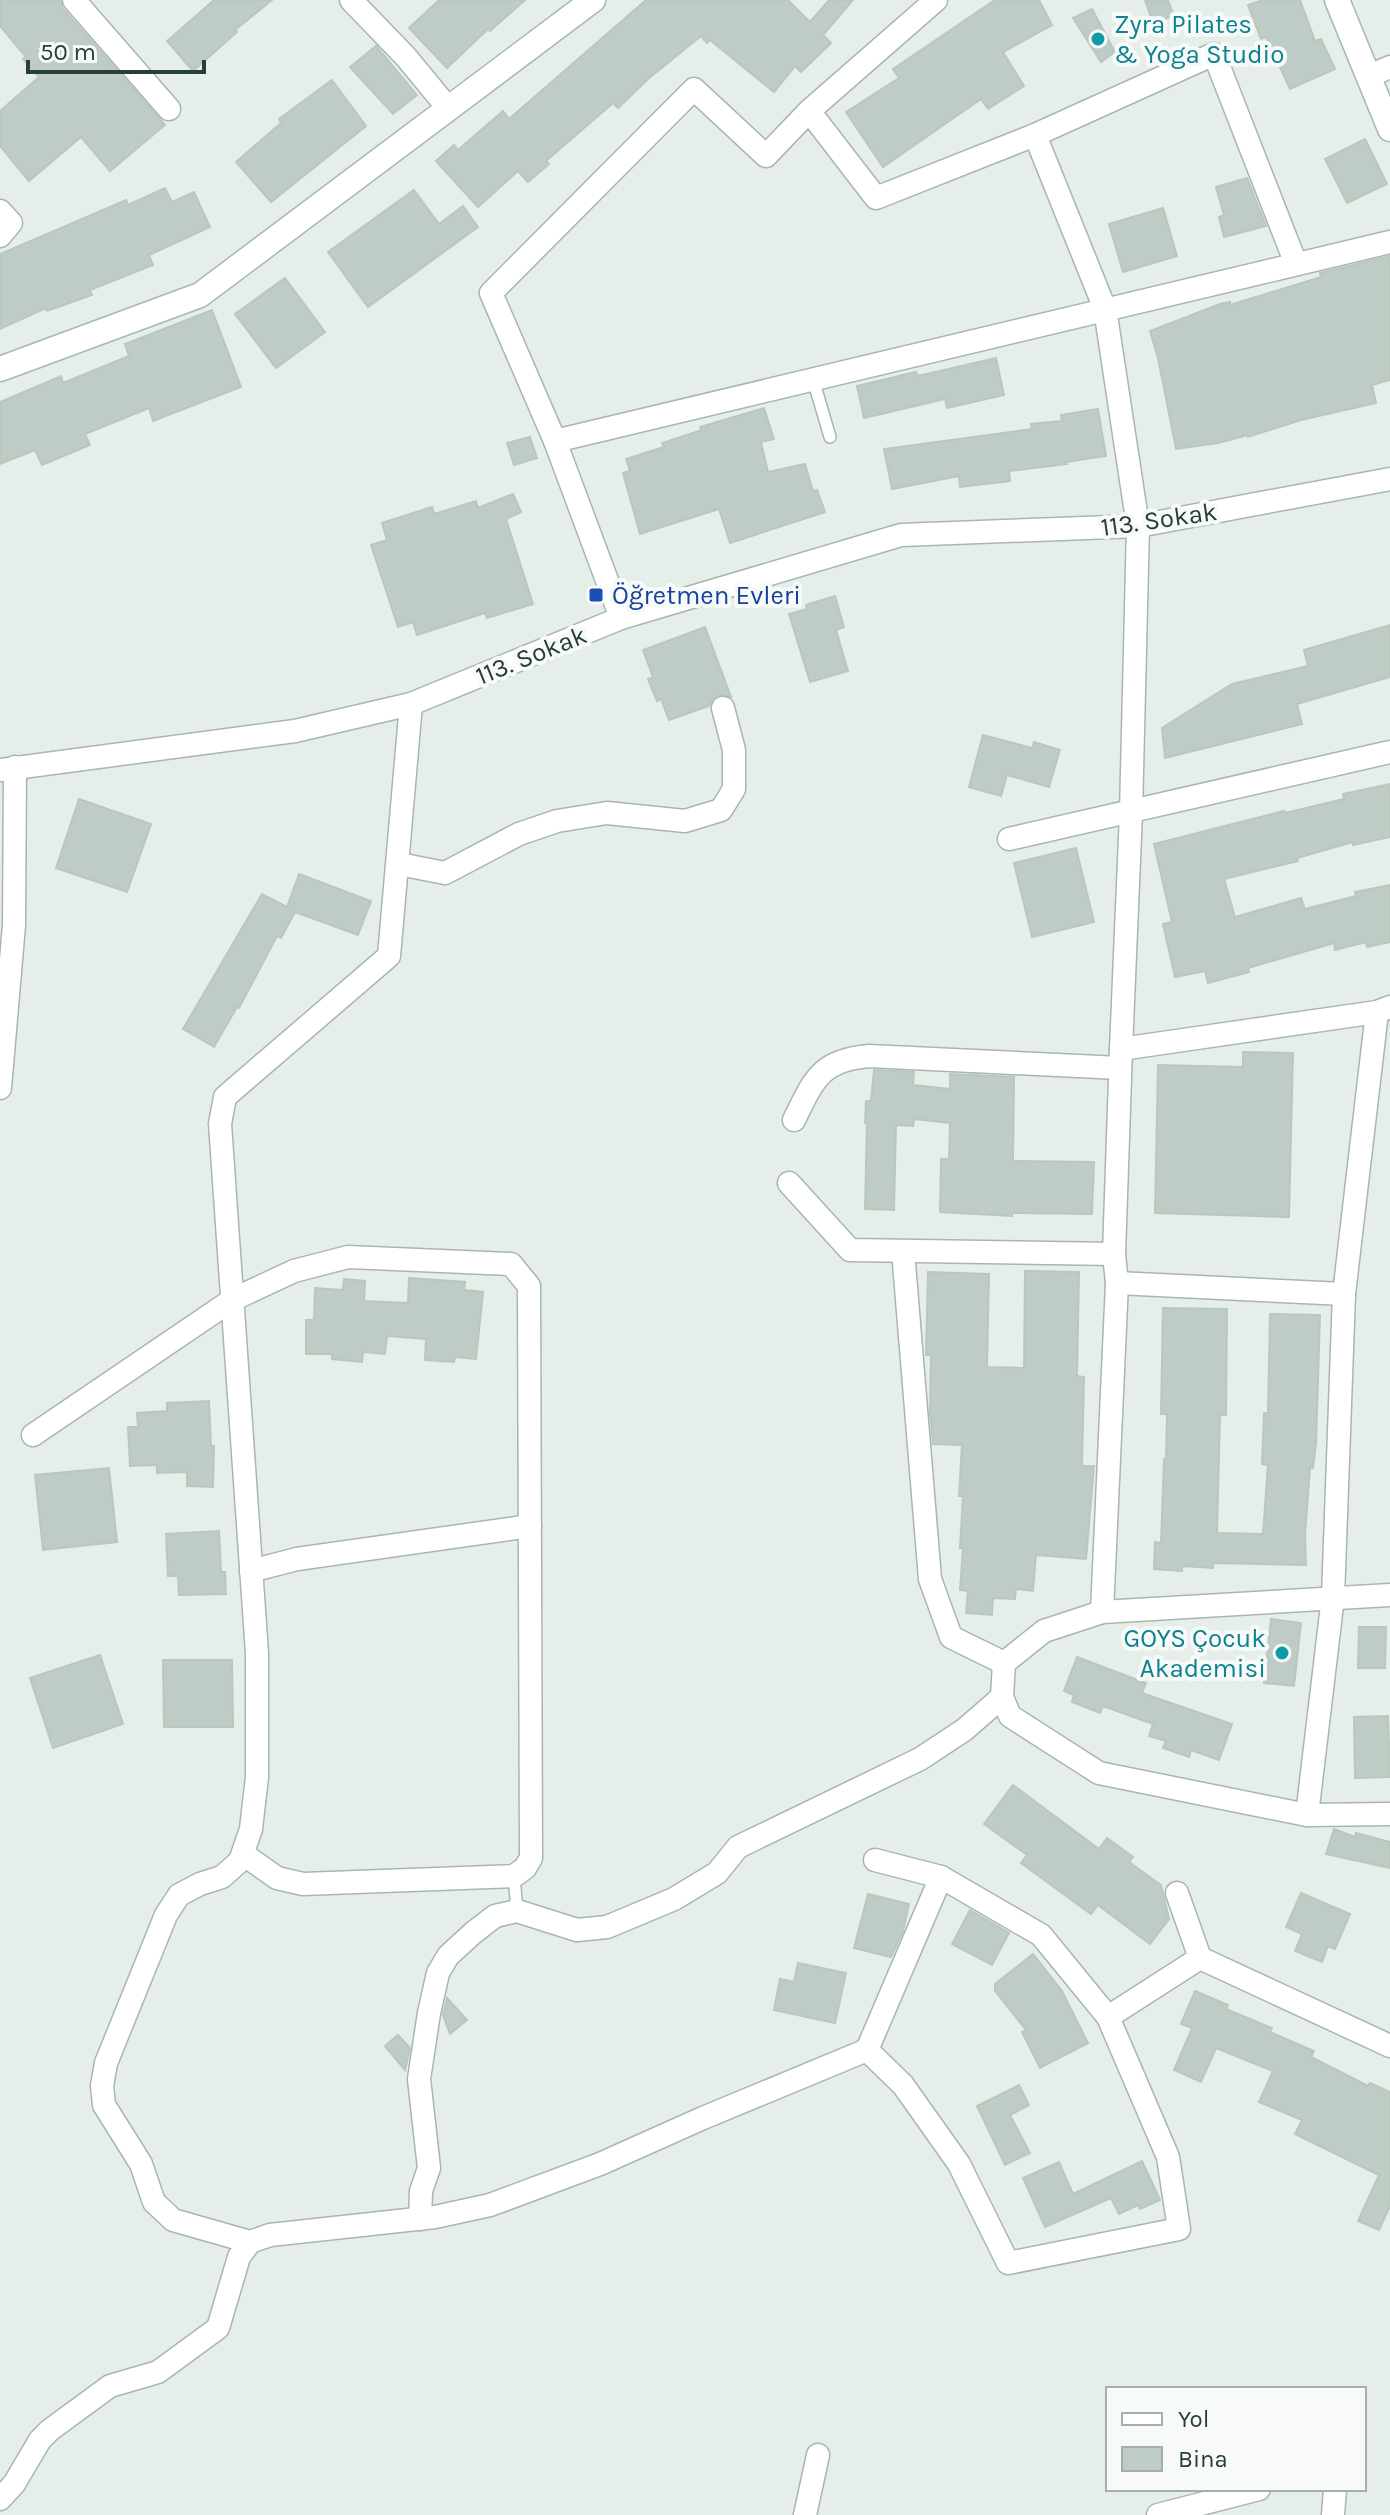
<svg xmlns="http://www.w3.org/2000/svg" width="1390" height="2515" font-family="Karla,sans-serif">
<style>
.building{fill:#bfcbc5;stroke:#b9c7bf;stroke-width:2}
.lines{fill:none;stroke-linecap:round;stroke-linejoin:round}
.lane-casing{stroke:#a9b6af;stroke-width:14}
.street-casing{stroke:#a9b6af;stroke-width:25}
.secondary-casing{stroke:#a6b9af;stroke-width:27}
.lane{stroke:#fff;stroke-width:11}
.street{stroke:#fff;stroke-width:22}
.secondary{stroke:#fff;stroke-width:24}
.culture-dot{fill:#0f9aa8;stroke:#f7faf8;stroke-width:3}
.transit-dot{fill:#1a4fb4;stroke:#f7faf8;stroke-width:3}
.labels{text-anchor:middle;stroke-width:8;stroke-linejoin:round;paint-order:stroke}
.culture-label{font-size:26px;fill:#0d838f;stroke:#f7faf8;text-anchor:start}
.street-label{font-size:26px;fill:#273f34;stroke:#f7faf8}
.transit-label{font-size:26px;fill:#164399;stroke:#f7faf8;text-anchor:start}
</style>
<rect width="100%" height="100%" fill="#e6eee9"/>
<g class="building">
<path d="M 0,0 L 60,0 L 63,9 L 165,125 L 110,171 L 81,137 L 29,181 L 0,146 L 0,111 L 39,77 L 23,59 L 26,57 L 0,26 Z"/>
<path d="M 214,0 L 272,0 L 235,30 L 237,32 L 193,71 L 167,41 Z"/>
<path d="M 439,0 L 525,0 L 490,31 L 488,29 L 447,68 L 409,28 Z"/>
<path d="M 646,0 L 788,0 L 810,22 L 829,0 L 853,0 L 823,35 L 831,43 L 801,72 L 795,66 L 774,92 L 710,40 L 707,43 L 701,36 L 648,79 L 618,108 L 613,103 L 546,161 L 549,164 L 528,182 L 518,171 L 478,207 L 436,161 L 454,145 L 458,150 L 503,111 L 509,119 Z"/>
<path d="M 995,0 L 1039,0 L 1052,25 L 1003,52 L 1024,86 L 988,109 L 981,99 L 883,167 L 846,112 L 899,78 L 893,69 Z"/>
<path d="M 1145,0 L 1168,0 L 1174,16 L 1153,23 Z"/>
<path d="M 1263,0 L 1300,0 L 1315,41 L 1321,39 L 1335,69 L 1290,89 L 1266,37 L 1261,39 L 1248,5 Z"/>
<path d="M 1092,9 L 1115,52 L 1101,62 L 1073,18 Z"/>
<path d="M 376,46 L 417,95 L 393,114 L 350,67 Z"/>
<path d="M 332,80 L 366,126 L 271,202 L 236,162 L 281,123 L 279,119 Z"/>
<path d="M 1365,139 L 1387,184 L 1347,203 L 1325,159 Z"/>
<path d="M 1247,178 L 1266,226 L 1224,237 L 1219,217 L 1224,215 L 1216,187 Z"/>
<path d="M 165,188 L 172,202 L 194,192 L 210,227 L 149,255 L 153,265 L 90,290 L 92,295 L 47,311 L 46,308 L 0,329 L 0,254 L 126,200 L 128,205 Z"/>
<path d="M 414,190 L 439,224 L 463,206 L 478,227 L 368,307 L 328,252 Z"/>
<path d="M 1163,208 L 1177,256 L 1123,272 L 1109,224 Z"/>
<path d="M 1390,256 L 1390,380 L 1372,385 L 1376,403 L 1301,420 L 1248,437 L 1248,435 L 1218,443 L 1176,449 L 1158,358 L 1150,331 L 1220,304 L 1230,302 L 1230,305 L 1321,277 L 1320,273 Z"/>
<path d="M 285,278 L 325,332 L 276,368 L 235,314 Z"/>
<path d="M 212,310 L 241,387 L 153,421 L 149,408 L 85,434 L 90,445 L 42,465 L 35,450 L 0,464 L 0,402 L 61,376 L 63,383 L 129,356 L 125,344 Z"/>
<path d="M 996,358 L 1004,395 L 947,408 L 945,399 L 864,418 L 857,386 L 916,372 L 918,376 Z"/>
<path d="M 764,408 L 774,439 L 761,442 L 768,472 L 805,464 L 813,491 L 817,490 L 825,512 L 730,543 L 719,509 L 640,534 L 623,473 L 630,471 L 626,459 L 664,447 L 662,443 L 702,430 L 700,427 Z"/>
<path d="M 1098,409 L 1106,456 L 1066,462 L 1067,464 L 1009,471 L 1010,481 L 960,487 L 959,476 L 892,489 L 884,449 L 1032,429 L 1031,424 L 1062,421 L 1061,415 Z"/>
<path d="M 530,437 L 537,458 L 514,465 L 507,443 Z"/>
<path d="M 513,494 L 521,512 L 506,519 L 533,604 L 487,618 L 485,613 L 417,635 L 413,622 L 398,627 L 371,545 L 387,540 L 382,523 L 432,507 L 434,514 L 476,501 L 478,508 Z"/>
<path d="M 835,596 L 844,627 L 836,630 L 848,671 L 810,682 L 789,614 L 807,609 L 806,605 Z"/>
<path d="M 1390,625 L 1390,677 L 1297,704 L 1302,724 L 1165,758 L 1162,728 L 1232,684 L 1308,666 L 1304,650 Z"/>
<path d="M 705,627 L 731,697 L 719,695 L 713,699 L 709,706 L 669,720 L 661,699 L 657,701 L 648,679 L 653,677 L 643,650 Z"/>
<path d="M 983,735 L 1032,748 L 1034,742 L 1060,750 L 1049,787 L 1007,775 L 1001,796 L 969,787 Z"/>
<path d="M 1390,784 L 1390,837 L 1353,845 L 1353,842 L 1297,858 L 1298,861 L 1224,879 L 1235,917 L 1301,898 L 1305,909 L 1356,896 L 1355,892 L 1390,885 L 1390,942 L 1367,947 L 1366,942 L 1335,950 L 1334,943 L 1248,968 L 1249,972 L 1208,983 L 1205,971 L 1175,977 L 1163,924 L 1172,922 L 1154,844 L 1284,811 L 1285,813 L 1344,799 L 1343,794 Z"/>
<path d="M 79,799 L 151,824 L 127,892 L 56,868 Z"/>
<path d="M 1076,848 L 1094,922 L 1032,937 L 1014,863 Z"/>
<path d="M 299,874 L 371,901 L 358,935 L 295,912 L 281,938 L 277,936 L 239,1008 L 237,1007 L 214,1047 L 183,1029 L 262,894 L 287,907 Z"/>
<path d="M 1243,1052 L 1293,1053 L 1289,1217 L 1155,1213 L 1158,1065 L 1243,1067 Z"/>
<path d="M 874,1070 L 914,1072 L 913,1085 L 950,1089 L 950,1074 L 1014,1077 L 1013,1161 L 1094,1162 L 1092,1214 L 1012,1213 L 1012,1216 L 940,1212 L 941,1159 L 949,1159 L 950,1123 L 914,1119 L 913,1126 L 896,1125 L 894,1210 L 865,1209 L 867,1123 L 865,1123 L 866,1101 L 871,1101 Z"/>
<path d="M 1025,1271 L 1079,1272 L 1077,1376 L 1084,1377 L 1082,1466 L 1094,1466 L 1086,1559 L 1036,1555 L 1033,1591 L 1016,1589 L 1015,1599 L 993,1598 L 992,1615 L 966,1613 L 968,1591 L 960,1590 L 963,1548 L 960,1548 L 963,1496 L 959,1496 L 962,1445 L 933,1444 L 930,1412 L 931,1355 L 926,1355 L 928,1272 L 989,1274 L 987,1367 L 1024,1368 Z"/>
<path d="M 409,1278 L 465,1282 L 464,1290 L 483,1292 L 476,1359 L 455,1357 L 454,1362 L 425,1360 L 426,1339 L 387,1336 L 385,1354 L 363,1352 L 362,1362 L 332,1359 L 332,1354 L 306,1354 L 306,1320 L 314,1320 L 315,1288 L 343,1290 L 344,1279 L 365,1281 L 364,1301 L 408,1303 Z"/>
<path d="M 1163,1308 L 1227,1309 L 1226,1415 L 1220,1415 L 1217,1533 L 1263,1534 L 1268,1465 L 1262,1464 L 1264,1413 L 1268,1413 L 1270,1314 L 1320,1315 L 1316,1443 L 1313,1468 L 1310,1467 L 1305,1535 L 1306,1565 L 1213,1563 L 1213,1568 L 1182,1566 L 1182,1571 L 1154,1569 L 1155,1542 L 1161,1543 L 1164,1459 L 1166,1460 L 1167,1414 L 1161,1414 Z"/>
<path d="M 209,1401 L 211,1446 L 214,1446 L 213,1487 L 187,1486 L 187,1472 L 157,1473 L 157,1465 L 130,1466 L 128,1427 L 138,1427 L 137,1413 L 167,1411 L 167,1403 Z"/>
<path d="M 109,1468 L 117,1542 L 43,1550 L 35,1475 Z"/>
<path d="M 219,1531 L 221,1572 L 225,1572 L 226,1594 L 179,1595 L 178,1576 L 168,1576 L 166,1534 Z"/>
<path d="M 1271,1619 L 1301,1623 L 1294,1686 L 1264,1683 Z"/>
<path d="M 1359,1627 L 1386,1627 L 1385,1668 L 1358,1668 Z"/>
<path d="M 100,1655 L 123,1724 L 53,1748 L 30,1678 Z"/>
<path d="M 1077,1657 L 1146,1683 L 1142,1693 L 1232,1724 L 1219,1760 L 1191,1750 L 1189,1757 L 1163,1748 L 1166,1741 L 1149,1736 L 1153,1724 L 1103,1706 L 1100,1713 L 1072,1702 L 1074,1695 L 1064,1691 Z"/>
<path d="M 163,1660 L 232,1660 L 233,1727 L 164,1727 Z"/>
<path d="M 1388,1716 L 1390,1777 L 1355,1778 L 1354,1717 Z"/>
<path d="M 1013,1785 L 1099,1849 L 1107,1838 L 1133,1857 L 1129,1862 L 1161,1885 L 1169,1919 L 1150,1944 L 1098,1905 L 1091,1914 L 1021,1863 L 1027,1855 L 984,1824 Z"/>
<path d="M 1334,1829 L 1355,1837 L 1356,1833 L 1390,1842 L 1390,1868 L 1326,1854 Z"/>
<path d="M 1301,1893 L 1350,1914 L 1335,1949 L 1328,1946 L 1322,1962 L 1295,1951 L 1302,1934 L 1286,1927 Z"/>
<path d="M 868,1894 L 909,1904 L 903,1931 L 891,1957 L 854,1948 Z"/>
<path d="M 970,1910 L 1009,1933 L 992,1965 L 952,1944 Z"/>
<path d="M 1033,1954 L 1062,1991 L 1088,2043 L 1040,2068 L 1022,2032 L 1026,2030 L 995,1991 L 995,1984 Z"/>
<path d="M 798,1963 L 846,1973 L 835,2023 L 774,2010 L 780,1979 L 794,1982 Z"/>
<path d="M 1195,1991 L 1228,2005 L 1226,2009 L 1272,2028 L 1270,2032 L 1314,2051 L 1311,2057 L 1368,2086 L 1370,2083 L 1390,2092 L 1390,2206 L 1379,2230 L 1358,2221 L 1379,2175 L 1295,2134 L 1302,2120 L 1259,2102 L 1273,2071 L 1216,2048 L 1201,2082 L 1174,2070 L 1192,2028 L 1181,2024 Z"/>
<path d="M 447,1998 L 467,2020 L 450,2034 L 443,2015 Z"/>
<path d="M 398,2035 L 410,2048 L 405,2070 L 385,2046 Z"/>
<path d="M 1019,2085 L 1029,2105 L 1010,2115 L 1030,2153 L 1005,2165 L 977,2106 Z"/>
<path d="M 1142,2161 L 1160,2200 L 1140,2209 L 1138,2205 L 1119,2214 L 1111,2198 L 1045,2227 L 1023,2178 L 1059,2162 L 1073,2194 Z"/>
</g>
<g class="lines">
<g class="lane-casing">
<g id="lane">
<path d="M 813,379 L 830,437"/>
<path d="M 514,1876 L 517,1911"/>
</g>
</g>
<g class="street-casing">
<g id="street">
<path d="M 74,0 L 169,109"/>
<path d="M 351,0 L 406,57 L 448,108"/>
<path d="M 936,0 L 809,111 L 876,198 L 1035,135 L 1214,54 L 1296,264"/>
<path d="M 1369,76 L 1390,67"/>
<path d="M 1035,135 L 1105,309 L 1138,526 L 1131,813 L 1121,1049"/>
<path d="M 0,211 L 11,223 L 0,236"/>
<path d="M 555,441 L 491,293 L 694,89 L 766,156 L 809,111"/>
<path d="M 621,618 L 555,441 L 1390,242"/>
<path d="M 0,770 L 295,731 L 411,704 L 621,618 L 901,535 L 1138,526 L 1390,479"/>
<path d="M 1009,839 L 1390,752"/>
<path d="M 399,864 L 445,873 L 519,834 L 557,821 L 607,813 L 685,821 L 721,810 L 734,789 L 734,750 L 723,708"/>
<path d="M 0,1088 L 14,925 L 15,767"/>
<path d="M 794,1120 C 814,1079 821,1060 869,1056 L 1120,1068"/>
<path d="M 789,1183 L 850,1250 L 1114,1254"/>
<path d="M 903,1251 L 930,1579 L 951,1637 L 1004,1663"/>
<path d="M 1117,1283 L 1344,1294"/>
<path d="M 33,1435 L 232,1300 L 294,1271 L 348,1257 L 511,1264 L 529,1286 L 531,1858 L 525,1868 L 514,1876 L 303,1884 L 277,1878 L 243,1854"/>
<path d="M 251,1571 L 297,1559 L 530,1526"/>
<path d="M 1390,1595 L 1102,1612 L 1044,1631 L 1004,1663 L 1002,1697 L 1010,1716 L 1099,1773 L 1307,1815 L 1390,1814"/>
<path d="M 1102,1612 L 1117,1283 L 1114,1254 L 1121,1049 L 1377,1012 L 1390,1007"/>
<path d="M 1307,1815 L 1333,1597 L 1344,1294 L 1377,1012"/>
<path d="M 875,1860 L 941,1877"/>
<path d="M 941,1877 L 1041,1935 L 1108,2017 L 1168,2157 L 1179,2229 L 1008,2263 L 959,2164 L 903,2085 L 867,2050 Z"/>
<path d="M 1177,1893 L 1200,1958 L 1390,2046"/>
<path d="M 1108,2017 L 1200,1958"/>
<path d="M 420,2219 L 421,2191 L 429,2168 L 419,2079 L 429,2013 L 438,1973 L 448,1956 L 473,1933 L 495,1916 L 517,1911 L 577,1930 L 607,1927 L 674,1899 L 717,1873 L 738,1847 L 920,1759 L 964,1730 L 1002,1697"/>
<path d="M 250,2242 L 173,2220 L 154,2202 L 141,2164 L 104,2105 L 102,2086 L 106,2063 L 166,1915 L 179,1895 L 200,1884 L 222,1877 L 240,1861 L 251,1829 L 257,1777 L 257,1653 L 220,1124 L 225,1097 L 389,956 L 411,704"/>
<path d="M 0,2499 L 14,2484 L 40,2440 L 50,2430 L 110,2386 L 158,2372 L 218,2328 L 239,2257 L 250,2242 L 270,2235 L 435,2217 L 490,2205 L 600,2164 L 703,2118 L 867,2050"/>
<path d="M 805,2515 L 818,2455"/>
<path d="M 1158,2515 L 1259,2489"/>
<path d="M 1333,2515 L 1335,2489"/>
</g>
</g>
<g class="secondary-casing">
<g id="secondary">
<path d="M 1337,0 L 1390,129"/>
<path d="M 0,369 L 200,295 L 593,0"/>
</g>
</g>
<use href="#lane" class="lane"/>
<use href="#street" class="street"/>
<use href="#secondary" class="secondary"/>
</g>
<g class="culture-dot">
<circle cx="1098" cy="39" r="8"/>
<circle cx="1282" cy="1653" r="8"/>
</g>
<rect class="transit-dot" x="588" y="587" width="16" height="16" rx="4"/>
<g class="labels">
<g class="culture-label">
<text x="1114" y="33">Zyra Pilates<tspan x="1114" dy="30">&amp; Yoga Studio</tspan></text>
<text x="1266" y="1647" text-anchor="end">GOYS Çocuk<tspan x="1266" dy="30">Akademisi</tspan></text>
</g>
<g class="street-label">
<text transform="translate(1159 519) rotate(-8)" y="9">113. Sokak</text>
<text transform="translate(531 655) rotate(-22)" y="9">113. Sokak</text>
</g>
<g class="transit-label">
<text x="612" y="604">Öğretmen Evleri</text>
</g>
</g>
<rect x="1106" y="2387" width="260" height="104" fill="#f7faf8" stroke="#a4afaa" stroke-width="2"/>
<rect x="1122" y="2413" width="40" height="12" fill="#ffffff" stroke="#a4afaa" stroke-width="2"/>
<text x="1178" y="2427" font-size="24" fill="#273f34">Yol</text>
<rect x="1122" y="2447" width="40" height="24" fill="#bfcbc5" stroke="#a4afaa" stroke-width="2"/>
<text x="1178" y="2467" font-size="24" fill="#273f34">Bina</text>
<path d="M28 60v12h176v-12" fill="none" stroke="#273f34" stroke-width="4"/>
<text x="40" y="60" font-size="24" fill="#273f34" stroke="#f7faf8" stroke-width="6" paint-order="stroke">50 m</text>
</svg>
